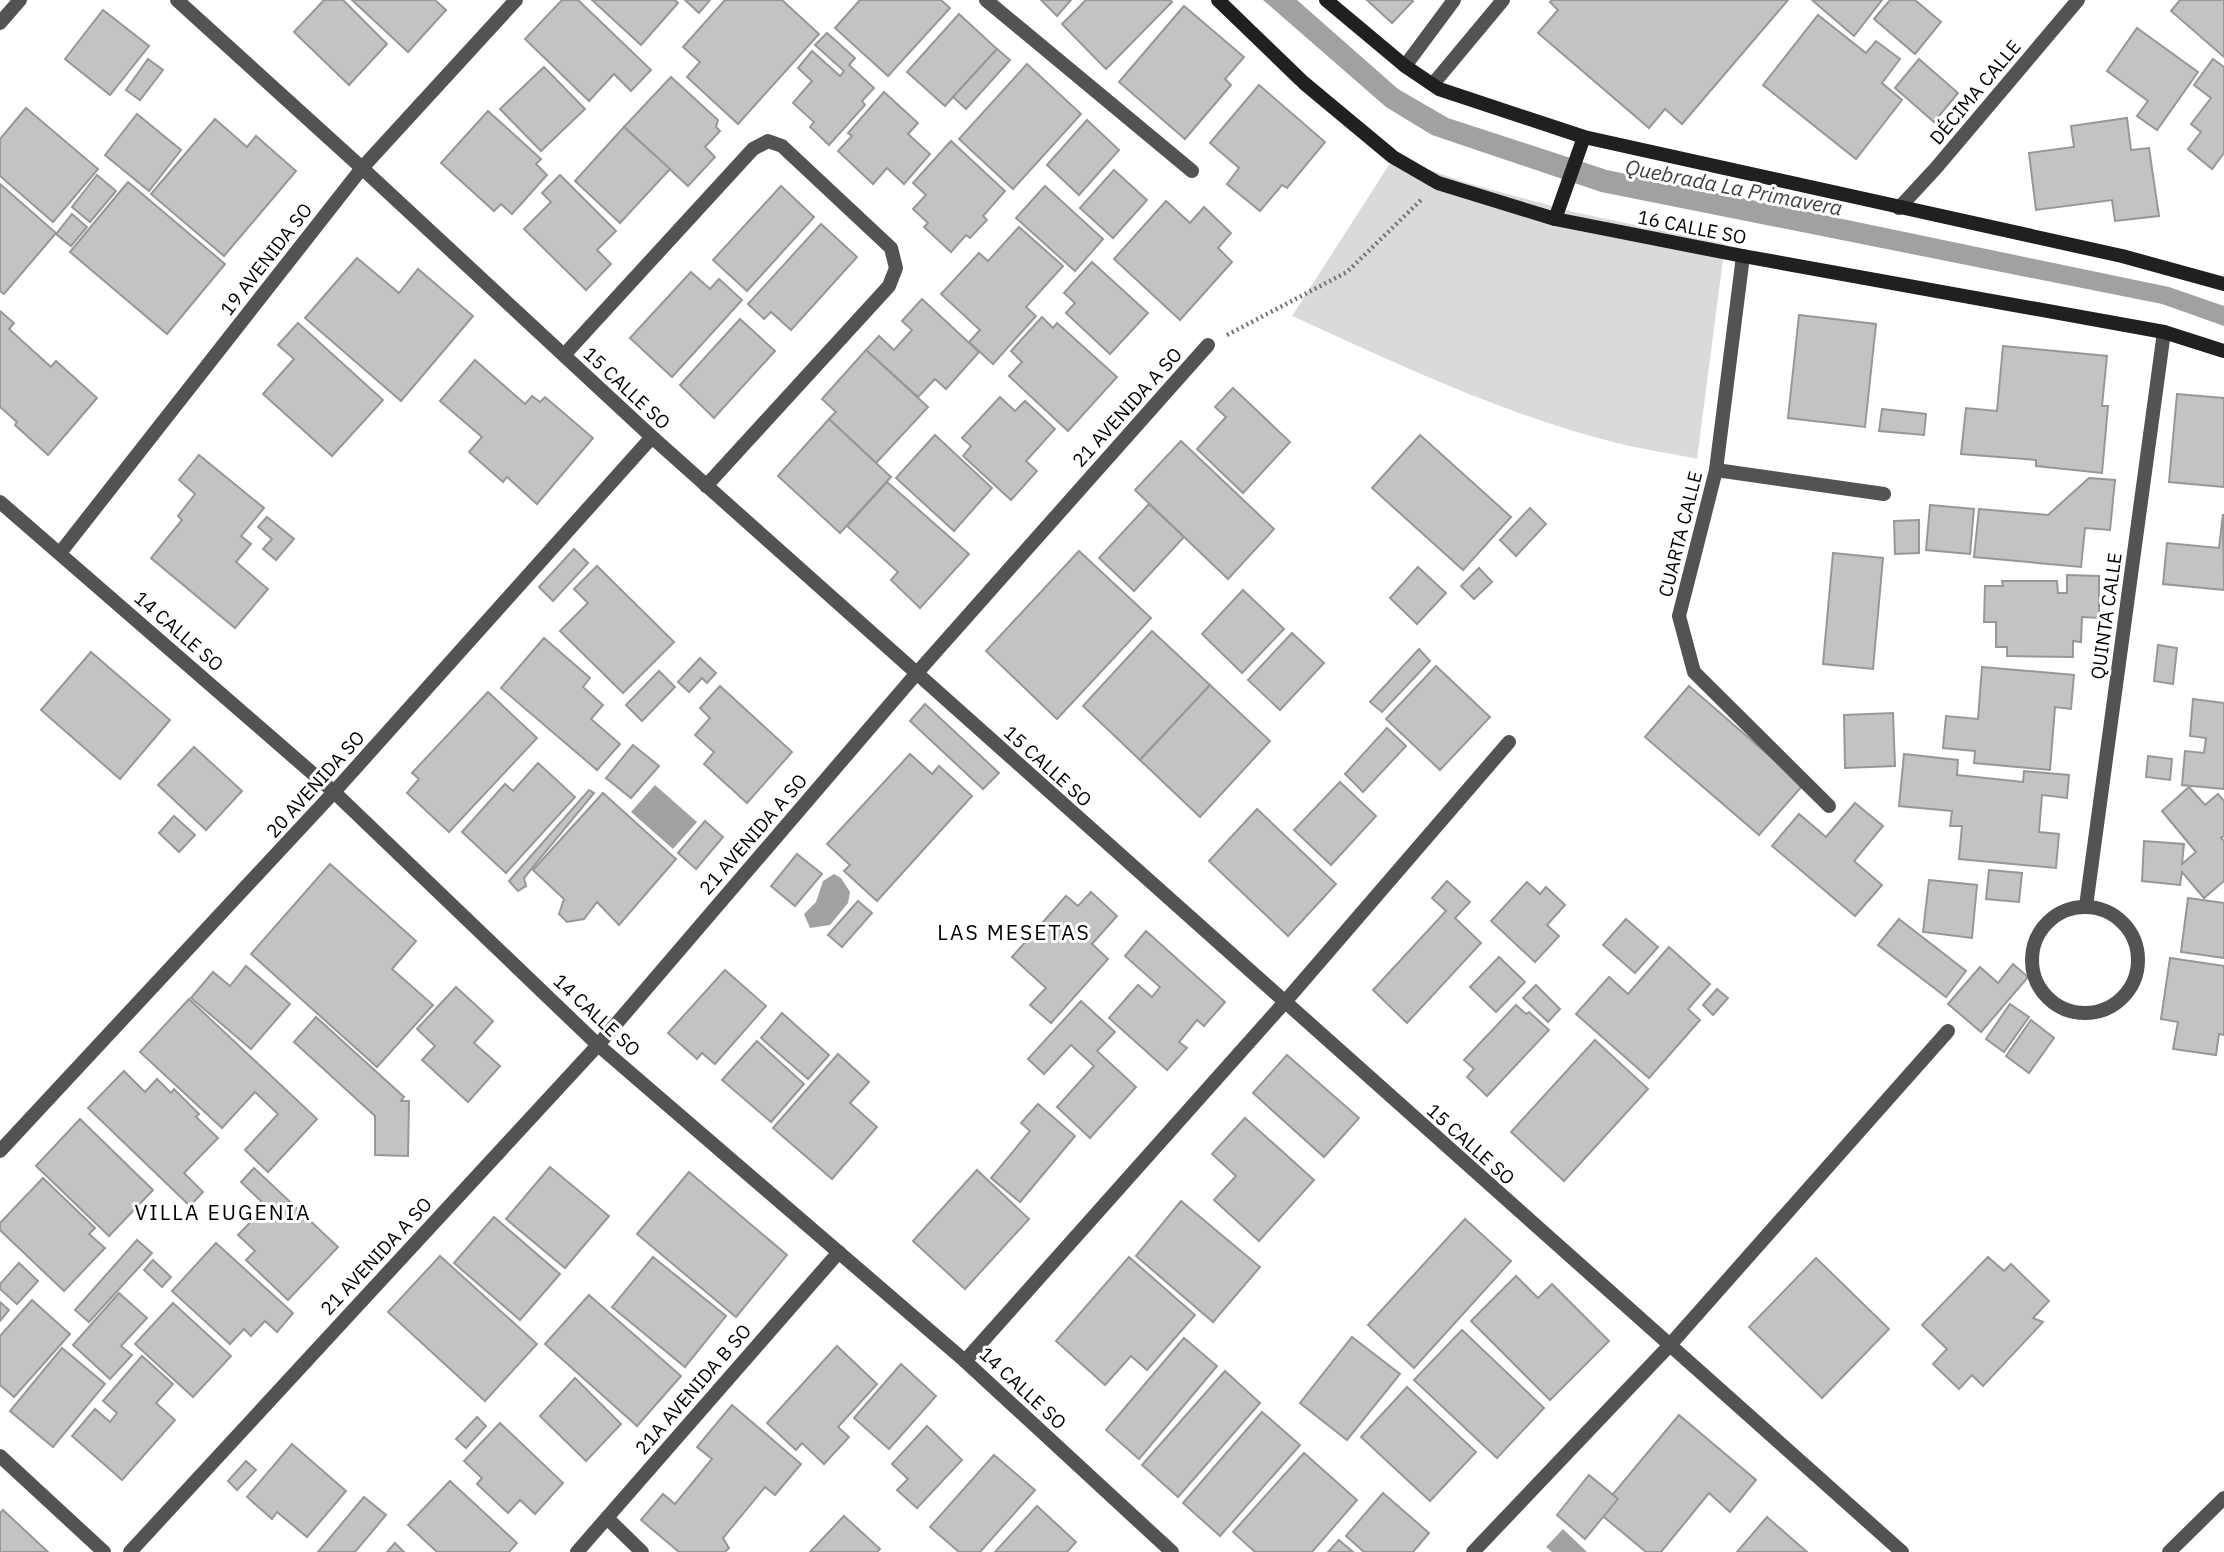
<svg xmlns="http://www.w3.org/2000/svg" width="2224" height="1552" font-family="'IBM Plex Sans',sans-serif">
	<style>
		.green { fill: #dadada }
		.water { fill: #a1a1a1 }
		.building { fill: #c3c3c3; stroke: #979797; stroke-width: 2 }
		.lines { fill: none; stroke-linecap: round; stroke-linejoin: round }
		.path { stroke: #757575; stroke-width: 4.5; stroke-dasharray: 2 3.5; stroke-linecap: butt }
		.lane { stroke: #535353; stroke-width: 14 }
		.street { stroke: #535353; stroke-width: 14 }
		.secondary { stroke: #202020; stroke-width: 14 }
		.labels { text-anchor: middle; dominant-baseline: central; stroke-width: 6; stroke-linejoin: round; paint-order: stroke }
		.street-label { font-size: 19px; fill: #000; stroke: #fff }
		.water-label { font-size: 21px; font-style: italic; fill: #424242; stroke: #fff }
		.neighbourhood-label { font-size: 21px; letter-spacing: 2px; fill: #000; stroke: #fff }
	</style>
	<rect width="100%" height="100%" fill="#fff"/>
	<path class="green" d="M1394,157l73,26 107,29 151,32 -28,215c-28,-6 -57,-10 -84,-17 -111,-28 -217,-79 -321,-126z"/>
	<g class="water">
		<path d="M1263,0h34l101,89 50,29 159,52 562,117 55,19v20l-62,-22 -561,-112 -169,-57 -46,-28z"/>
		<path d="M655,785l42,37 -24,27 -42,-37z"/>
		<path d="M834,874l7,4 9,14 -2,11 -18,22 -20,3 -6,-14 12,-12 7,-21z"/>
		<path d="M1563,1529l24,23h-35l-6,-5z"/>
	</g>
	<g class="building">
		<path d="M324,0h19l44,44 -38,41 -55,-53z"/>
		<path d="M352,0h83l11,10 -38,42z"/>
		<path d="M562,0h16l73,70 -20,21 -17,-17 -25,27 -64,-62z"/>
		<path d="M592,0h83l3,3 -37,42z"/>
		<path d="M685,0h25l-11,13z"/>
		<path d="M725,0h57l37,34 -81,90 -51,-47 13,-15 -17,-15z"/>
		<path d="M860,0h81l9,8 -62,68 -53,-48z"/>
		<path d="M1041,0h30l-14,16z"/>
		<path d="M1086,0h84l2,2 -66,67 -44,-45z"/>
		<path d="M1367,0h45l1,1 -21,22z"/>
		<path d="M1552,0h236l-106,124 -17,-15 -16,19 -111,-95 20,-23 -8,-8z"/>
		<path d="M1812,0h70l-28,36z"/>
		<path d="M1890,0h25l26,22 -26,32 -41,-35z"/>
		<path d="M2180,0h44v57l-53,-46z"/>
		<path d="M1184,6l60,51 -19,22 6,6 -46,54 -66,-57z"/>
		<path d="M103,10l46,36 -39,49 -45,-36z"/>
		<path d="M959,14l38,35 -52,57 -38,-34z"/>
		<path d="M1818,15l48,38 10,-12 24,18 -18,24 20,17 -46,59 -93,-74z"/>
		<path d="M2137,28l61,44 -41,58 -20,-14 11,-15 -41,-30z"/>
		<path d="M827,33l28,25 -6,7 25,23 -12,13 3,4 -36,40 -19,-18 4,-5 -21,-19 19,-22 -14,-13 14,-17 28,25 4,-5 -29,-26z"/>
		<path d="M997,49l13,11 -44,49 -13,-12z"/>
		<path d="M148,59l15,11 -23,30 -14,-10z"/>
		<path d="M1919,59l39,34 -24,29 -39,-34z"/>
		<path d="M2213,59l11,8v86l-12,16 -24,-20 13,-17 -10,-8 20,-26 -17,-13z"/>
		<path d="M1027,64l54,50 -68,75 -54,-50z"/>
		<path d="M544,67l41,42 -44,42 -41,-42z"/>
		<path d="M671,77l47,43 -2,7 4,4 -15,16 10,10 -27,29 -64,-59z"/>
		<path d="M1259,85l66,57 -38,46 -5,-3 -22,26 -33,-27 12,-16 -29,-25z"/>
		<path d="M884,92l34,31 -10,11 22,20 -26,30 -17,-16 -14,16 -35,-33 14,-15 -4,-3z"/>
		<path d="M26,108l72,61 -45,53 -53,-46v-37z"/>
		<path d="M488,111l53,48 -5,5 11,11 -35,39 -11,-10 -7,7 -53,-48z"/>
		<path d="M137,114l44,36 -32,41 -44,-36z"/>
		<path d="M2127,118l4,32 18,-2 10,68 -44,5 -3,-21 -76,10 -7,-57 45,-6 -3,-21z"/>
		<path d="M215,119l32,28 9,-11 40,35 -72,85 -73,-62z"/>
		<path d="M1087,120l32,30 -40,45 -32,-30z"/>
		<path d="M624,127l46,42 -50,54 -45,-42z"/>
		<path d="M951,141l54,50 -22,25 4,4 -17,18 -4,-3 -15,17 -27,-25 4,-4 -15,-14 13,-14 -13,-12z"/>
		<path d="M1114,170l33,30 -34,38 -33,-30z"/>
		<path d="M97,175l19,16 -26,31 -18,-15z"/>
		<path d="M560,175l56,56 -19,19 14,14 -25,26 -62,-61 27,-27 -9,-9z"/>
		<path d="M128,182l97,82 -58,70 -97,-82z"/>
		<path d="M0,184l56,49 -52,61 -4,-3z"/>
		<path d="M781,186l33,31 -67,74 -34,-31z"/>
		<path d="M1045,186l58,53 -28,32 -59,-53z"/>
		<path d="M1166,201l24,22 14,-16 27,26 -13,15 14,14 -52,58 -66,-61z"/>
		<path d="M72,214l15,13 -16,19 -15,-12z"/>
		<path d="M821,224l36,33 -66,73 -20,-18 -7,7 -16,-15z"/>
		<path d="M1019,227l44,39 -37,41 10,9 -43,48 -24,-22 11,-12 -39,-36 38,-41 9,8z"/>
		<path d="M357,258l42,35 19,-24 55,47 -72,85 -96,-83z"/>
		<path d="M1092,262l56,51 -38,41 -44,-41 9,-10 -11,-10z"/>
		<path d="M691,272l19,17 9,-10 23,21 -70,77 -42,-39z"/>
		<path d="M922,299l57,53 -33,37 -11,-10 -17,18 -52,-47 13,-14 15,14 18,-20 -10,-9z"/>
		<path d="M0,311l14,12 -5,6 42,38 5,-6 41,37 -49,57 -33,-30 2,-3 -17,-15z"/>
		<path d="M1799,315l77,9 -11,103 -77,-9z"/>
		<path d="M1042,317l11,11 4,-5 60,54 -49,54 -59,-55 13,-14 -11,-11z"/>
		<path d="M740,319l35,32 -61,67 -34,-33z"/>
		<path d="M298,323l85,77 -51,56 -69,-62 31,-35 -16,-14z"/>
		<path d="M2003,346l104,10 -5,50h6l-6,67 -66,-7v-6l-75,-6 5,-46 31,3z"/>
		<path d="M866,350l62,57 -52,56 -47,-44 7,-7 -14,-13z"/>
		<path d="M475,360l50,44 7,-8 8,6 5,-5 48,41 -56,66 -30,-27 -4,5 -34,-30 13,-15 -42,-36z"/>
		<path d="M1233,388l57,54 -47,51 -46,-44 29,-32 -11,-10z"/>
		<path d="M2177,394l47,4v89l-55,-5z"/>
		<path d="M1000,397l15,14 10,-10 30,28 -29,32 11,10 -26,29 -48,-44 8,-10 -9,-8z"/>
		<path d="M1882,409l44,5 -2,21 -45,-4z"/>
		<path d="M829,419l62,58 -51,56 -62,-57z"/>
		<path d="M935,435l57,53 -38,43 -58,-53z"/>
		<path d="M1420,435l91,82 -48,53 -91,-82z"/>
		<path d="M1181,441l93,88 -46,50 -93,-89z"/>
		<path d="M199,455l65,53 -23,28 10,8 -15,18 32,27 -33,39 -84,-70 31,-38 -4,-4 17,-22 -16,-14z"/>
		<path d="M2089,478l26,2 -5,50 -25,-2 -4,39 -107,-10 5,-48 69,6z"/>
		<path d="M887,482l82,72 -49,54 -29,-28 7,-8 -51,-46z"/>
		<path d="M1149,504l35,33 -50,54 -35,-33z"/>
		<path d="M1930,505l44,4 -4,45 -44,-4z"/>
		<path d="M1530,508l16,16 -30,32 -16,-16z"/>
		<path d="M2223,514l1,76 -61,-6 4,-41 52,5z"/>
		<path d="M267,517l27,22 -18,21 -13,-11 9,-10 -14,-12z"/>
		<path d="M1919,520v33l-24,1 -1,-33z"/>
		<path d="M574,549l14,14 -35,38 -14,-14z"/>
		<path d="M1079,551l72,67 -94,101 -71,-68z"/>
		<path d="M1833,553l50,5 -10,111 -50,-5z"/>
		<path d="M597,566l77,76 -51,51 -63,-62 28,-28 -14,-14z"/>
		<path d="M1418,567l28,26 -29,31 -27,-26z"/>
		<path d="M1479,568l13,14 -18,17 -13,-13z"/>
		<path d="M2067,575l32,1v42l-17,-1 -1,25 -8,-1v16l-66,-1v-9h-11v-25h-12l1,-36h18l-1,-5h55l1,12h9z"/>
		<path d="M1243,590l41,39 -42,44 -40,-39z"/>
		<path d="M1152,631l58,54 -70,75 -57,-54z"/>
		<path d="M1292,633l32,30 -44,47 -32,-30z"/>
		<path d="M544,638l46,40 -7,9 20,18 -12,14 29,25 -23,26 -96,-82z"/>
		<path d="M2158,645l19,3 -4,36 -19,-3z"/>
		<path d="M1419,649l11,12 -48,51 -12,-10z"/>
		<path d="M91,652l79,68 -50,59 -79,-69z"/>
		<path d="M700,658l16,15 -9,10 -5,-5 -13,14 -11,-10z"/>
		<path d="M1436,666l54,51 -50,53 -54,-51z"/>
		<path d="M1982,667l92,8 -3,34 -16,-2 -5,63 -76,-7 1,-12 -32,-3 3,-32 32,3z"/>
		<path d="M659,671l16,16 -33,34 -16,-16z"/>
		<path d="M1210,685l60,56 -70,76 -60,-57z"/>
		<path d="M720,686l72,66 -45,51 -43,-39 10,-12 -19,-17 15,-17 -10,-10z"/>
		<path d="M1689,686l114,99 -44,50 -114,-98z"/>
		<path d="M488,692l49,46 -88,94 -42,-39 12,-14 -7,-6z"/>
		<path d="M2193,699l31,4v86l-42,-4 3,-34 19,2 2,-15 -16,-2z"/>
		<path d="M925,704l74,69 -16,16 -73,-68z"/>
		<path d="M1893,713l2,53 -50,2 -1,-53z"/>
		<path d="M1387,728l19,18 -43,46 -18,-18z"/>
		<path d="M633,745l26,21 -28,32 -25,-20z"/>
		<path d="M194,747l48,44 -36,39 -48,-45z"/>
		<path d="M910,754l22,20 7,-8 33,30 -95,105 -33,-30 6,-6 -23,-21z"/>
		<path d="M1904,754l54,6 -1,15 66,7 1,-11 45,4 -2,23 -25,-3 -3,37 20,2 -3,34 -97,-9 3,-33h-12l2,-15 -53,-5z"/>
		<path d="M2148,756l24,3 -2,21 -24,-3z"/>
		<path d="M538,763l37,34 -69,76 -44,-41 43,-48 8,7z"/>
		<path d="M1340,782l36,34 -45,49 -37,-35z"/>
		<path d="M2189,787l16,18 13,-11 6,7v35l-3,2 3,3v40l-20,17 -22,-26 -2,13 -38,-4 2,-40 40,3 -2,20 14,-12 -34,-41z"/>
		<path d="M589,790l5,3 -70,85 2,8 -8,5 -9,-10z"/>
		<path d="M603,793l73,66 -57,66 -22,-23 -13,17 -17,3 -8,-8 5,-15 -31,-29z"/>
		<path d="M1855,803l28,23 -29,35 28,24 -27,31 -83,-70 27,-32 27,23z"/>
		<path d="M1257,809l79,75 -48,52 -79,-75z"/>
		<path d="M174,816l21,19 -16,17 -20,-19z"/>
		<path d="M705,821l18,16 -27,32 -18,-16z"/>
		<path d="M797,854l25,20 -27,32 -24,-20z"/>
		<path d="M330,864l86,77 -24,28 41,36 -56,62 -126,-113z"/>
		<path d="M1989,870l33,3 -3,29 -33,-3z"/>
		<path d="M1929,880l48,5 -5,53 -49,-6z"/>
		<path d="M1447,881l23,21 -15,16 26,25 -74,80 -34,-33 73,-79 -14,-13z"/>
		<path d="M1527,882l13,12 6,-7 19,18 -18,20 12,11 -24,26 -44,-41z"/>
		<path d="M1091,892l26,24 -25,28 16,15 -57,64 -21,-18 16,-17 -34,-31 54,-61 12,10z"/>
		<path d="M2188,898l36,5v55l-43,-6z"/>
		<path d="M858,901l14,12 -30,34 -14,-12z"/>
		<path d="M1626,919l32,28 -23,26 -32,-28z"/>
		<path d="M1899,919l67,52 -20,26 -68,-52z"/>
		<path d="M1146,931l79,71 -21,24 -7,-6 -18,22 8,6 -20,22 -58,-52 29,-33 14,12 8,-10 -35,-31z"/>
		<path d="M1669,947l41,37 -22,25 12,11 -51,58 -73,-64 33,-37 19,17z"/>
		<path d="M1499,957l26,25 -29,30 -26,-25z"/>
		<path d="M2170,958l54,8v69l-5,-1 -3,21 -43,-6 5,-27 -17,-3z"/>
		<path d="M2013,964l15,13 -47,55 -33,-28 32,-37 18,16z"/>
		<path d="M246,966l44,38 -39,45 -60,-51 22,-26 17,14z"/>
		<path d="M725,970l41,36 -51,58 -13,-11 -5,6 -29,-26z"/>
		<path d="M1536,985l24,24 -12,13 -25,-24z"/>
		<path d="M456,987l37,34 -19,22 26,23 -32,36 -46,-42 13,-14 -18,-17z"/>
		<path d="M1717,989l11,9 -15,17 -10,-10z"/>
		<path d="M189,999l128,120 -49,53 -23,-22 33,-36 -23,-22 -33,36 -82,-76z"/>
		<path d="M1081,1001l34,31 -18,19 39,36 -46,51 -33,-31 37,-41 -23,-21 -27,29 -16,-15z"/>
		<path d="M2010,1004l19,13 -25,35 -18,-13z"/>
		<path d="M1516,1005l10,9 3,-2 20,18 -62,66 -20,-19 7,-8 -10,-9z"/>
		<path d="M782,1013l47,42 -21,24 -47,-41z"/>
		<path d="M316,1017l88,80 -3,4h8l-1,55 -33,-1v-39l-81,-74z"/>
		<path d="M2031,1020l23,18 -25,35 -23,-17z"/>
		<path d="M1595,1040l53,49 -84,92 -53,-49z"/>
		<path d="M757,1041l47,43 -33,38 -49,-42z"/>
		<path d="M838,1054l31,28 -19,21 27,24 -45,52 -59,-51z"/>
		<path d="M1287,1055l72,63 -35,39 -71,-64z"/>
		<path d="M124,1071l21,21 12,-13 14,14 3,-4 25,25 -3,3 22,21 -34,35 19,19 -13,14 -102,-98z"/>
		<path d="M1038,1104l37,32 -55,66 -29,-24 39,-47 -9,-8z"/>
		<path d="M1245,1118l69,62 -55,61 -45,-41 22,-24 -24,-22z"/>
		<path d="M80,1119l73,71 -44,46 -73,-70z"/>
		<path d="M550,1167l59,49 -44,52 -59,-49z"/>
		<path d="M254,1168l84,79 -50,53 -42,-40 9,-9 -17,-16 28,-29 -25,-24z"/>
		<path d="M977,1170l52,49 -64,70 -52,-48z"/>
		<path d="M689,1172l98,83 -51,62 -99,-83z"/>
		<path d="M43,1178l52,50 -6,6 16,14 -41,43 -64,-61v-7z"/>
		<path d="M1181,1201l79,66 -47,55 -77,-66z"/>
		<path d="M494,1217l66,57 -40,46 -66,-57z"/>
		<path d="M1465,1219l46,42 -97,107 -46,-43z"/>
		<path d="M137,1240l15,13 -63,69 -14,-12z"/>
		<path d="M216,1243l77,70 -16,19 -12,-11 -14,15 -7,-7 -14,15 -58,-53z"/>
		<path d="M440,1256l97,88 -52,57 -97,-89z"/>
		<path d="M653,1257l73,59 -41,51 -73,-60z"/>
		<path d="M1129,1257l66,58 -48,55 -16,-14 -26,29 -49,-44z"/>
		<path d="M1988,1257l16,14 7,-7 38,37 -16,17 10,4 -60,64 -11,-11 -13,14 -26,-25 14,-15 -25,-24z"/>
		<path d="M1816,1258l73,71 -67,69 -73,-71z"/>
		<path d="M153,1260l18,17 -9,10 -18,-17z"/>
		<path d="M19,1263l19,18 -21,23 -17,-15v-5z"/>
		<path d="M1516,1276l22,22 14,-14 57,57 -59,59 -79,-79z"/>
		<path d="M119,1293l28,25 -26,28 11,9 -22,24 -37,-34z"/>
		<path d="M589,1295l92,81 -44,50 -92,-82z"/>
		<path d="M32,1300l38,34 -56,63 -14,-12v-49z"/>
		<path d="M0,1302l9,8 -9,11z"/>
		<path d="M173,1303l58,53 -38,41 -58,-53z"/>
		<path d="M1462,1330l82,78 -47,50 -83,-78z"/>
		<path d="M1352,1337l48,37 -53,66 -47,-37z"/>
		<path d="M1184,1338l33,28 -78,93 -33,-29z"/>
		<path d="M837,1346l40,38 -39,43 11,10 -25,27 -22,-21 -6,7 -29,-27z"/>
		<path d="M62,1348l43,36 -52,63 -43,-36z"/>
		<path d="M142,1356l31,28 -17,19 19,17 -53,60 -50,-44 23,-27 15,13 7,-9 -14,-12z"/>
		<path d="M901,1364l35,32 -47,53 -35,-31z"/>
		<path d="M1225,1371l35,32 -82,94 -36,-32z"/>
		<path d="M575,1378l46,46 -35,37 -46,-45z"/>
		<path d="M1407,1387l69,65 -46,49 -69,-64z"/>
		<path d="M732,1405l69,59 -26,31 -10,-8 -42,51 6,10 -4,4h-46l-38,-32 22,-26 12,10 37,-45 -15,-12z"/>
		<path d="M1262,1412l38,33 -80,91 -37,-33z"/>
		<path d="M1679,1415l77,65 -26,32 -21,-19 -48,59h-15l-48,-40z"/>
		<path d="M477,1417l9,9 -20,22 -10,-9z"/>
		<path d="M500,1423l63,60 -28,31 -15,-14 -12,13 -31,-29 5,-6 -18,-17z"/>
		<path d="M927,1426l35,34 -45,48 -20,-18 11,-11 -16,-15z"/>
		<path d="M292,1444l54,47 -39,46 -30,-25 -5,7 -25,-22z"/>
		<path d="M1304,1453l53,47 -45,52h-57l-22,-20z"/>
		<path d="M994,1455l41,35 -55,62h-21l-29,-25z"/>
		<path d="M246,1461l10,9 -19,20 -9,-9z"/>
		<path d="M1589,1475l29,24 -33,40 -28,-24z"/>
		<path d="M450,1481l67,62 -8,9h-72l-29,-27z"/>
		<path d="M1383,1493l46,40 -16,19h-49l-18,-16z"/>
		<path d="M364,1497l22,18 -31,37h-37z"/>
		<path d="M1037,1506l39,36 -9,10h-72z"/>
		<path d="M3,1510l45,42h-48v-39z"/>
		<path d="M844,1516l36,33 -3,3h-67z"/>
		<path d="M1767,1517l40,35h-70z"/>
		<path d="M1339,1540l14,12h-25z"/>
		<path d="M395,1543l9,9h-17z"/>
	</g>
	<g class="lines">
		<path class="path" d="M1227,335l120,-63 75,-73"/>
		<g class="lane">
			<path d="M1405,66l49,-66"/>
			<path d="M1433,84l70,-84"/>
			<path d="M1716,470l168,24"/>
		</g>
		<g class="street">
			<path d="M177,0l185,168 290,269 1250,1115"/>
			<path d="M986,0l206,171"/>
			<path d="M0,23l20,-23"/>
			<path d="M1899,208l37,-40 142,-168"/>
			<path d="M1743,256l-27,214 -37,146 15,56 135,134"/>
			<path d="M564,355l189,-206 15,-8 14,5 109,102 5,20 -7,18 -183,200"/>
			<path d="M0,502l334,290 264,253 367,316 207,191"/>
			<path d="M60,553l302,-385 154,-168"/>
			<path d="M2086,906l78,-574"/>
			<circle cx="2085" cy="960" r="53"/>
			<path d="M0,1151l334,-359 318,-355"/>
			<path d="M965,1361l319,-358 225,-261"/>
			<path d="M0,1456l104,96"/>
			<path d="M607,1518l35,34"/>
			<path d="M130,1552l468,-507 318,-371 292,-329"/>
			<path d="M577,1552l262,-300"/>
			<path d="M1473,1552l196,-206 279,-315"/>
			<path d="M2169,1552l55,-54"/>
		</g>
		<g class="secondary">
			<path d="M1218,0l86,83 89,74 45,26 117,36 188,37 421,76 60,19"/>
			<path d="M1326,0l79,66 34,23 145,48 538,119 102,28"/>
			<path d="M1555,219l29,-82"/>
		</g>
	</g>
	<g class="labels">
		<g class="street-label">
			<text transform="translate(1975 92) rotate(-50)">DÉCIMA CALLE</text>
			<text transform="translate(1692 227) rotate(11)">16 CALLE SO</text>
			<text transform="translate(266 259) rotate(-52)">19 AVENIDA SO</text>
			<text transform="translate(627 388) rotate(43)">15 CALLE SO</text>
			<text transform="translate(1127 407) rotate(-48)">21 AVENIDA A SO</text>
			<text transform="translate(1680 534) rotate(-76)">CUARTA CALLE</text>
			<text transform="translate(2106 616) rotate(-82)">QUINTA CALLE</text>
			<text transform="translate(179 631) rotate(41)">14 CALLE SO</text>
			<text transform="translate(1048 766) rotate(42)">15 CALLE SO</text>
			<text transform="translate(315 784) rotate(-48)">20 AVENIDA SO</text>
			<text transform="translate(753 834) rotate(-49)">21 AVENIDA A SO</text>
			<text transform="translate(597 1015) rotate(43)">14 CALLE SO</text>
			<text transform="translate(1471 1144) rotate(42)">15 CALLE SO</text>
			<text transform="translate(376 1256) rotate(-47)">21 AVENIDA A SO</text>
			<text transform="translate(1023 1388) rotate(43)">14 CALLE SO</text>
			<text transform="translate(693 1389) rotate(-49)">21A AVENIDA B SO</text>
		</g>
		<g class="water-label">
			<text transform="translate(1734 187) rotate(11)">Quebrada La Primavera</text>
		</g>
		<g class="neighbourhood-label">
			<text x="1014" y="932">LAS MESETAS</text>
			<text x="223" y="1212">VILLA EUGENIA</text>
		</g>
	</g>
</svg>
